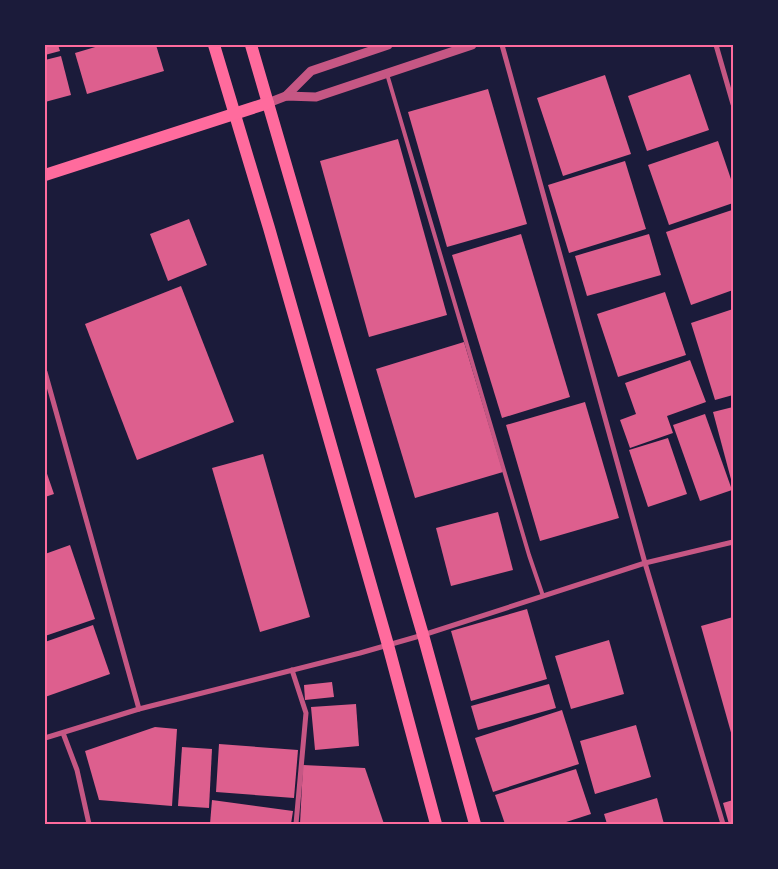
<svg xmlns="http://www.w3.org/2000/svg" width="778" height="869" font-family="'PT Serif',serif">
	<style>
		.building { fill: #dd5f8e }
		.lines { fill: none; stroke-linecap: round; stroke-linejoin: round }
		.service { stroke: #c65784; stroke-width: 4 }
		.minor { stroke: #c65784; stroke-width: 5 }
		.tertiary { stroke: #c65784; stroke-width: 9 }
		.primary { stroke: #ff6b9d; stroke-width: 12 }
		.neatline { fill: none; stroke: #ff6b9d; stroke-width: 2 }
	</style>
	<rect width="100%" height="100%" fill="#1b1b3a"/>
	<g class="building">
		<path d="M45,45h13l2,6 -15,4z"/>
		<path d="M102,45h54l8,26 -77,23 -12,-41z"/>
		<path d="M61,56l10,39 -26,7v-42z"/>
		<path d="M690,74l19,56 -62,21 -19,-55z"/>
		<path d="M605,75l26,79 -68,22 -26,-78z"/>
		<path d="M488,89l39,135 -80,23 -39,-135z"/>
		<path d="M398,139l49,176 -78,22 -49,-176z"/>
		<path d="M718,141l15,44v18l-64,22 -21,-60z"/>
		<path d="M625,161l21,68 -77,24 -21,-68z"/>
		<path d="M732,210l1,80 -42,15 -25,-73z"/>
		<path d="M189,219l18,46 -39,16 -18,-47z"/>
		<path d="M521,234l49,163 -68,21 -50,-163z"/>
		<path d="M649,234l12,41 -74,21 -12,-40z"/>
		<path d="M181,286l53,136 -97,38 -52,-136z"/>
		<path d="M665,292l21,63 -68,22 -21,-63z"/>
		<path d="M733,309v86l-18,5 -24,-77z"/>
		<path d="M464,342l39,130 -88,26 -39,-129z"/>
		<path d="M690,360l16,42 -39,14 6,17 -43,15 -10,-28 16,-6 -11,-31z"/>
		<path d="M585,402l34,116 -79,23 -34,-116z"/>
		<path d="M733,407v76h-1l-19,-71z"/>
		<path d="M705,414l27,76 -32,11 -27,-76z"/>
		<path d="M668,438l19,56 -39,13 -19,-57z"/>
		<path d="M263,454l47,163 -50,15 -48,-164z"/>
		<path d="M45,468l9,26 -9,3z"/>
		<path d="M498,512l15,58 -62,16 -15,-58z"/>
		<path d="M70,545l25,74 -50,17v-82z"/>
		<path d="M527,609l20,70 -76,22 -20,-70z"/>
		<path d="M733,617v119h-1l-31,-110z"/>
		<path d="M93,625l17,49 -65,23v-55z"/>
		<path d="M609,640l15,54 -53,15 -16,-53z"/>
		<path d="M332,682l2,15 -29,3 -1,-15z"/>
		<path d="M549,684l7,24 -78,22 -7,-24z"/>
		<path d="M356,704l3,42 -44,4 -4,-43z"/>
		<path d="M562,710l17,54 -86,28 -18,-54z"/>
		<path d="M636,725l15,52 -56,17 -15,-53z"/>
		<path d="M155,727l22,2 -5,77 -73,-6 -14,-49z"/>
		<path d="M219,744l79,6 -4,48 -78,-6z"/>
		<path d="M182,747l30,2 -3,59 -31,-2z"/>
		<path d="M303,765l62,3 19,56h-84z"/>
		<path d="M576,769l15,45 -31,10h-55l-10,-29z"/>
		<path d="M657,798l7,26h-57l-3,-10z"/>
		<path d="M212,800l81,11 -2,13h-81z"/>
		<path d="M733,800v24h-4l-6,-21z"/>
	</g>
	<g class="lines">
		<path class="service" d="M387,74l142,481 14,41"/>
		<g class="minor">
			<path d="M502,45l143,518 78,261"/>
			<path d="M716,45l17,59"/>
			<path d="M45,372l94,337"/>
			<path d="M292,670l14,43 -10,111"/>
			<path d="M63,733l14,37 12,54"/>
			<path d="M45,738l94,-29 221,-56 63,-18 222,-72 88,-21"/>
		</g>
		<g class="tertiary">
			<path d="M286,96l25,-25 77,-26"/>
			<path d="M268,103l18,-7 30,1 156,-52"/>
		</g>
		<g class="primary">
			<path d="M214,45l55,183 119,417 48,179"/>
			<path d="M251,45l172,590 52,189"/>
			<path d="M45,175l223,-72"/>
		</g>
	</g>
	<rect width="778" height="869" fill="none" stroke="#1b1b3a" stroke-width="92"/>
	<rect x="46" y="46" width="686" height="777" class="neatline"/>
</svg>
